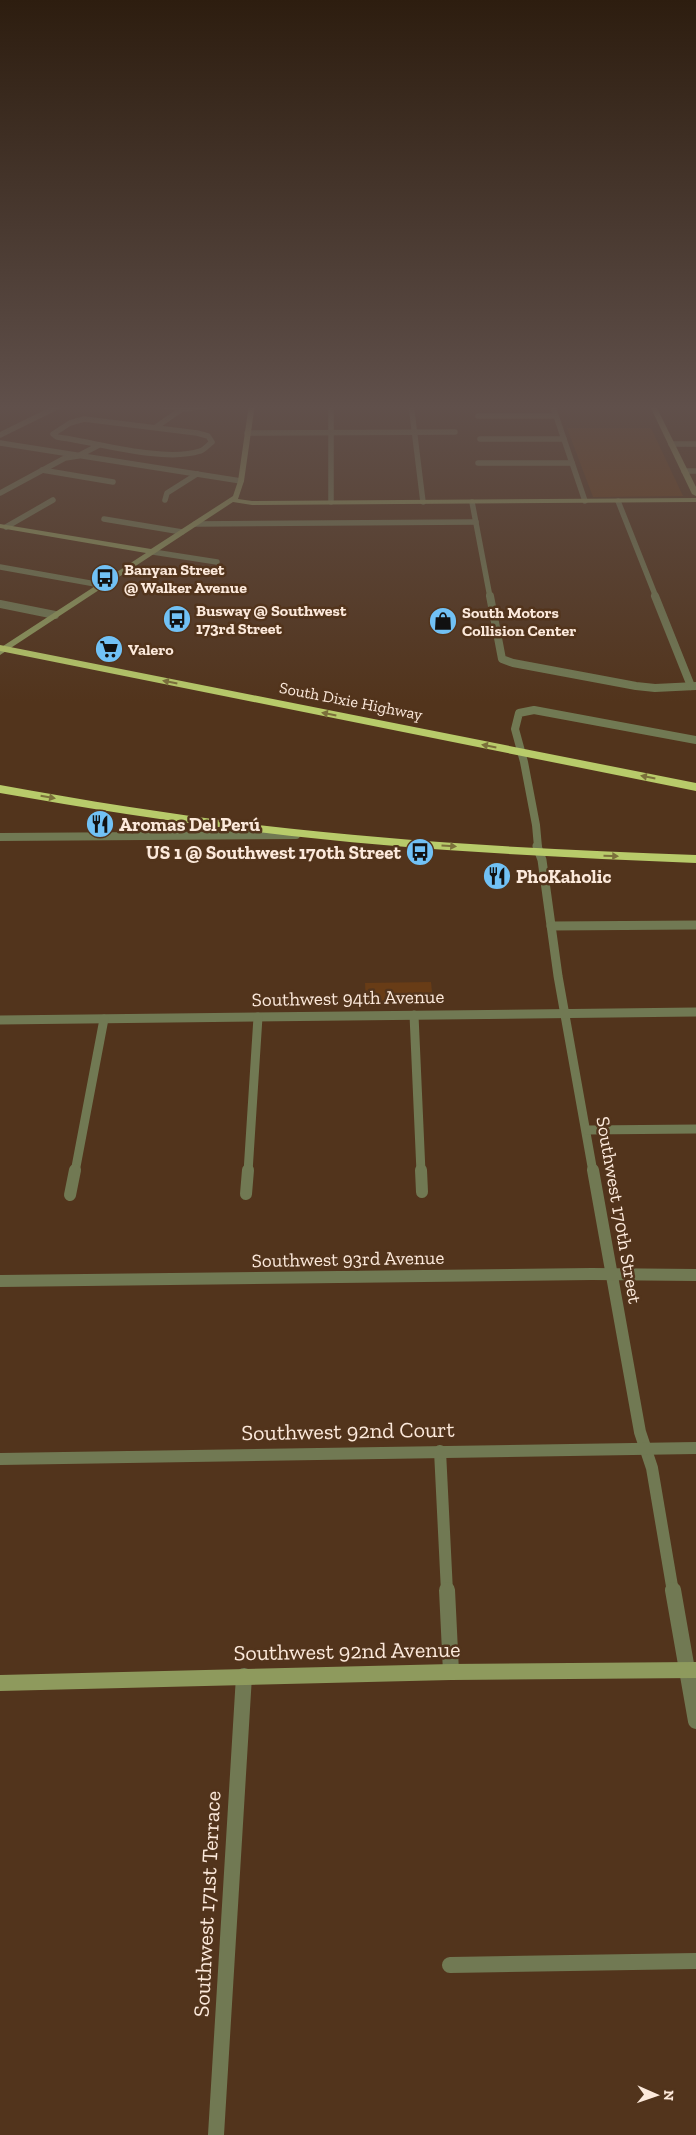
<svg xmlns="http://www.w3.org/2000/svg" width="696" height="2135" font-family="'Zilla Slab',serif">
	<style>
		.green { fill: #683c16 }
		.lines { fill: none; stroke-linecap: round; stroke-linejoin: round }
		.street-far4 { stroke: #717953; stroke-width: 5.5 }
		.street-far3 { stroke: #717953; stroke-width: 8 }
		.street-far2 { stroke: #717953; stroke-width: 9 }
		.street-far1 { stroke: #717953; stroke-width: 12 }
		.street { stroke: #717953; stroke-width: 16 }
		.secondary { fill: #8e9a5d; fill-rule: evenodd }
		.highway { fill: #b8cb6a; fill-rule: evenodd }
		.oneway { fill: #7b703b }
		.labels { text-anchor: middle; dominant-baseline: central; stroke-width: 5; stroke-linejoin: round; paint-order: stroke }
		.far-poi-label { font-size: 16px; font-weight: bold; fill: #fce9db; stroke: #52341c; text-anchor: start }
		.far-street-label { font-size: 16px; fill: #fce9db; stroke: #52341c }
		.poi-label { font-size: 19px; font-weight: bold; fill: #fce9db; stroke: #52341c; text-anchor: start }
		.street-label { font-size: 19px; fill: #fce9db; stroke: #52341c }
		.near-street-label { font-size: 22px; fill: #fce9db; stroke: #52341c }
	</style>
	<rect width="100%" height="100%" fill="#52341c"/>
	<g class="green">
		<path d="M567,428h84l32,68 -90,1z"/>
		<path d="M431,982l2,19h-67l-1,-18z"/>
	</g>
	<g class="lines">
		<g class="street-far4">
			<path d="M146,404l40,5 32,-5"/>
			<path d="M331,404v98"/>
			<path d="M411,404l12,98"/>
			<path d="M552,404l33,97"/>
			<path d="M478,416h78"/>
			<path d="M84,419l113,14 11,3 4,6c-4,3 -8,8 -12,9 -36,12 -105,-9 -143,-14l-4,-3 17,-11z"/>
			<path d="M156,427l26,-18"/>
			<path d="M247,433l208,-1"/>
			<path d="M0,435l63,-31"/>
			<path d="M480,439h84"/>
			<path d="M0,443l241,38"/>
			<path d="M671,444h25"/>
			<path d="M478,463h94"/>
			<path d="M42,470l71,12"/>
			<path d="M684,471h12"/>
			<path d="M0,493l65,-35 13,-2 21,-11"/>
			<path d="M165,500l2,-7 30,-19"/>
			<path d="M618,501l38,96"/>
			<path d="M472,502l18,95"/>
			<path d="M104,519l78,13"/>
			<path d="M195,524l281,-2"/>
			<path d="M6,527l47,-27"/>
			<path d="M153,552l64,10"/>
			<path d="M0,567l101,18"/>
		</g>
		<g class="street-far3">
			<path d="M490,596l12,63 11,4 123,23 19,2 41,-2"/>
			<path d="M655,596l36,90"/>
			<path d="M0,604l55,11"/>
			<path d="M0,837l296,-2"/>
			<path d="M538,847l-2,-22 -12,-63 -9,-33 4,-16 15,-3 162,30"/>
		</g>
		<g class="street-far2">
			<path d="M537,846l5,14 16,116 35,196"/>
			<path d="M551,926l145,-1"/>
			<path d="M414,1015l7,157"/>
			<path d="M0,1020l696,-8"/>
			<path d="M587,1130l109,-1"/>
			<path d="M75,1172l29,-153"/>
			<path d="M248,1172l10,-155"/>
		</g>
		<g class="street-far1">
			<path d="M421,1170l1,22"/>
			<path d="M593,1170l47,262 12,36 21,124"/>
			<path d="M246,1194l2,-24"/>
			<path d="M70,1195l5,-25"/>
			<path d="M0,1281l592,-7 104,1"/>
			<path d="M440,1451l7,141"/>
			<path d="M0,1459l696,-11"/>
		</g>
		<g class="street">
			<path d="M447,1590l4,82"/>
			<path d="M673,1590l23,131"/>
			<path d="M450,1965l246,-4"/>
			<path d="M216,2135l28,-459"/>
		</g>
		<g class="secondary">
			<path d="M249,404h6l-11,77 -6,18 14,2 444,-3v4l-444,3 -19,-3 -233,153v-7l146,-95 -146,-25v-4l151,25 82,-53 5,-15z"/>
			<path d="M649,404h6l41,83v9l-4,-2z"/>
			<path d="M696,1662v16l-245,2 -451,11v-16l451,-11z"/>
		</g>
		<g class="highway">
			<path d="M0,645l696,138v8l-696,-140z"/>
			<path d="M0,785c86,16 172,29 258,40 145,17 292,25 438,30v8c-146,-6 -293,-13 -438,-31 -86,-10 -172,-24 -258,-39z"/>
		</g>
	</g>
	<defs><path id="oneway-solid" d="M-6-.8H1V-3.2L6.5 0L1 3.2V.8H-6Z" transform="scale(1.25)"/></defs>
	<g class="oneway">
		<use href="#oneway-solid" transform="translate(170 682) rotate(-169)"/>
		<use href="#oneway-solid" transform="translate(329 714) rotate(-169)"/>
		<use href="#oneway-solid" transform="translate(489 746) rotate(-169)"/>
		<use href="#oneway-solid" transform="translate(648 777) rotate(-169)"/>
		<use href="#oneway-solid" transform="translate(48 797) rotate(10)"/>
		<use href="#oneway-solid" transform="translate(449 846) rotate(4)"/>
		<use href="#oneway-solid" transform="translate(611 856) rotate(2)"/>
	</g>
	<linearGradient id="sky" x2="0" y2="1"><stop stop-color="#2d1d0f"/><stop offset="0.58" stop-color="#60504b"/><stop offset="1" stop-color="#60504b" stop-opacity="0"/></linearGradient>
	<rect width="696" height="702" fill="url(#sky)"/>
	<defs>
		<symbol id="bus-disc" viewBox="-11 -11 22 22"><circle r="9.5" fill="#71c1f5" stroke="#52341c"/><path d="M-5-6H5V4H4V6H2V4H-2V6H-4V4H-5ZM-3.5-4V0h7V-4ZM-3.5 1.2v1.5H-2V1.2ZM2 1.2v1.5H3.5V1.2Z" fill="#111"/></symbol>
		<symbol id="shop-disc" viewBox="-11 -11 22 22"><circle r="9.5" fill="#71c1f5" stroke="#52341c"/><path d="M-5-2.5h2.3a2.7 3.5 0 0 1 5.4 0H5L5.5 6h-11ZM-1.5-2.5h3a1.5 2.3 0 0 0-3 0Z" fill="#111"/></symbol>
		<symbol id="supermarket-disc" viewBox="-11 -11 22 22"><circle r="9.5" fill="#71c1f5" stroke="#52341c"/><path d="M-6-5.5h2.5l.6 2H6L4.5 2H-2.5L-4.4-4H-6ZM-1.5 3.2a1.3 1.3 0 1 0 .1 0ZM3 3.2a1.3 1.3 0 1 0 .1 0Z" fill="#111"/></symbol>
		<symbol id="restaurant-disc" viewBox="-11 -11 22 22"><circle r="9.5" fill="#71c1f5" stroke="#52341c"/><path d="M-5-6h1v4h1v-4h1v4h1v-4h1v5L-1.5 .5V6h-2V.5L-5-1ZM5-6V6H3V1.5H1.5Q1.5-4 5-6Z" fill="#111"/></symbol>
	</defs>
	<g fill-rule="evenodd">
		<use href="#bus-disc" x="89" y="562" width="32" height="32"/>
		<use href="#bus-disc" x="161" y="603" width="32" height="32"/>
		<use href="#shop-disc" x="427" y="605" width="32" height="32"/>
		<use href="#supermarket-disc" x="93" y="633" width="32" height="32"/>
		<use href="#restaurant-disc" x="84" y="808" width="32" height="32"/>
		<use href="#bus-disc" x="404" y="836" width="32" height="32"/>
		<use href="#restaurant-disc" x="481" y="860" width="32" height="32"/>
	</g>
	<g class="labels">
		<g class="far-poi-label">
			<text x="124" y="569">Banyan Street<tspan x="124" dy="18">@ Walker Avenue</tspan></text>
			<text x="196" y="610">Busway @ Southwest<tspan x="196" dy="18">173rd Street</tspan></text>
			<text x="462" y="612">South Motors<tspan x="462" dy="18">Collision Center</tspan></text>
			<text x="128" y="649">Valero</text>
		</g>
		<g class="far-street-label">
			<text transform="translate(351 701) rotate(11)">South Dixie Highway</text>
		</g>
		<g class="poi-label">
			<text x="119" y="824">Aromas Del Perú</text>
			<text x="401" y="852" text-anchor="end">US 1 @ Southwest 170th Street</text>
			<text x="516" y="876">PhoKaholic</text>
		</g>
		<g class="street-label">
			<text transform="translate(348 998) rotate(-1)">Southwest 94th Avenue</text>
			<text transform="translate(619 1210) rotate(80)">Southwest 170th Street</text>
			<text transform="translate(348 1259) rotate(-1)">Southwest 93rd Avenue</text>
		</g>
		<g class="near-street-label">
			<text transform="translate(348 1431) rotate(-1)">Southwest 92nd Court</text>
			<text transform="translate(347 1651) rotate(-1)">Southwest 92nd Avenue</text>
			<text transform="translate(207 1904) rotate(-87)">Southwest 171st Terrace</text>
		</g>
	</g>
	<g transform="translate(656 2095) rotate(92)" stroke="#52341c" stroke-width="4" paint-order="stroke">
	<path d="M0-4L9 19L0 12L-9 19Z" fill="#fce9db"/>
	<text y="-8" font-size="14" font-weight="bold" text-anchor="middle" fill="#fce9db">N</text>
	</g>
</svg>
